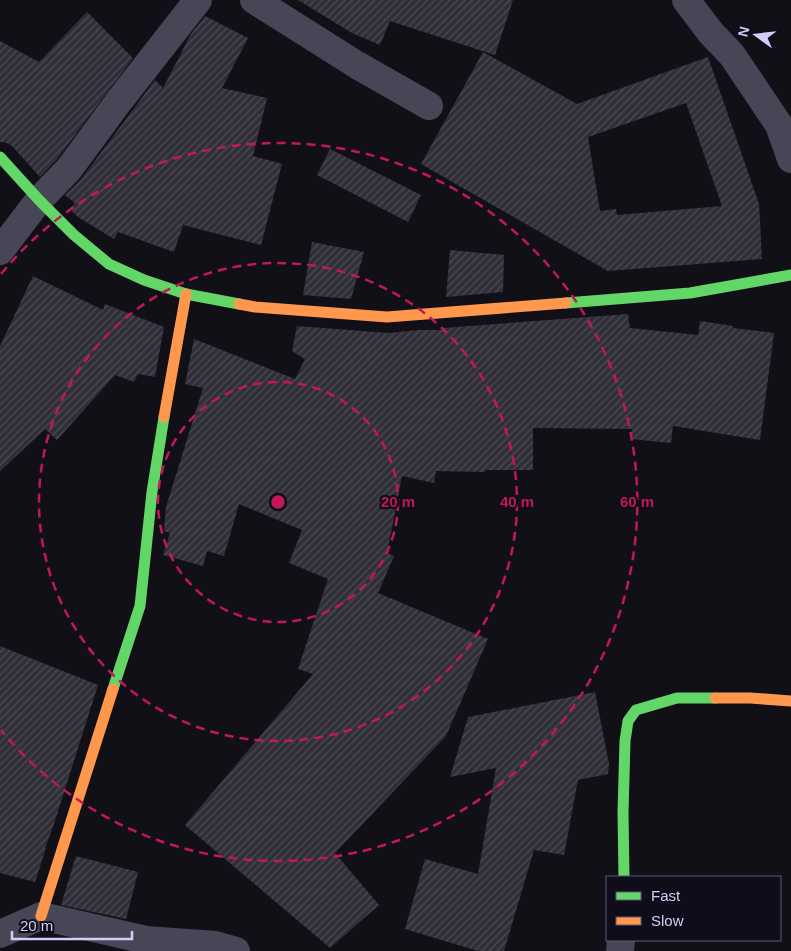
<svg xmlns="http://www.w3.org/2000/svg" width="791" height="951" font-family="Arial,sans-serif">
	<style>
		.building { fill: url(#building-hatch); fill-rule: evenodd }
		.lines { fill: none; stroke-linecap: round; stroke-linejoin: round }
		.street { stroke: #474657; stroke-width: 28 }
		.fast { stroke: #63d668; stroke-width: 11 }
		.slow { stroke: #ff974d; stroke-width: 11 }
		.ring { fill: none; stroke: #c2185b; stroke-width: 2.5; stroke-dasharray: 9 6 }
		.centre { fill: #c2185b; stroke: #100d1a; stroke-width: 2.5 }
		.ring-label { font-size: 15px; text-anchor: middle; font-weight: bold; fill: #c2185b; stroke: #100d1a; stroke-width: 4.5; stroke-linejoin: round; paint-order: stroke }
	</style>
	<defs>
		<pattern id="building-hatch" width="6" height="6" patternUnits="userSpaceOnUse" patternTransform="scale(1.25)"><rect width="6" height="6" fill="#302e39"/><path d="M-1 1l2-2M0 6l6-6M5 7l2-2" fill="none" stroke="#4d4b56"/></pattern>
	</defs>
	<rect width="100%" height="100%" fill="#111017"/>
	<g class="building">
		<path d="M298,0h215l-18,55 -105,-34 -10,24 -28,-12z"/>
		<path d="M87,12l46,46 -76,101 -17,18 -28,-31 -7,-4h-5v-101l39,21z"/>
		<path d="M205,16l43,22 -26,50 45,10 -14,58 29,8 -21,81 -78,-20 -9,27 -56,-20 -4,7 -36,-22 -7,-7 4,-7 -10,-8 17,-17 73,-98 8,8 28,-54z"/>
		<path d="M483,52l94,52 131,-47 51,147 3,55 -154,12 -187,-107zM686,103l36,103 -105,9 -1,-6 -16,2 -12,-74z"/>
		<path d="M330,149l91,46 -13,27 -91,-47z"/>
		<path d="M312,242l52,10 -13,47 -48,-4z"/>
		<path d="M450,250l54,5 -1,37 -57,5z"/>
		<path d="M33,276l70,34 2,-6 59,23 -9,50 -17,-3 -4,8 -19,-7 -58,65 -12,-11 -45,42v-125z"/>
		<path d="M628,314l2,14 68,7 2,-14 33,5v2l41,5 -14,107 -87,-14 -2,17 -40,-4 1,-10 -99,-1v42h-48v2l-49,-1 -2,12 -32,-7 -15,77 7,3 -16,37 110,46 -42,97 -111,117 44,52 -49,43 -145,-123 128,-151 -15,-5 30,-90 -39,-16 13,-33 -63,-26 -15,52 -17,-5 -4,15 -40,-11 7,-22 -6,-2 2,-24 37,-119 -18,-4 9,-45 101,40 10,-20 -13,-8 5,-25 91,7 32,-3h23v-2z"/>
		<path d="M0,646l98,39 -45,142 -8,21h1l-11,34 -35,-9z"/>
		<path d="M595,692l14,72 -1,10 -30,6 -14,75 -30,-5 -30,101h-26l-73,-22 20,-70 53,15 18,-106 -46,9 18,-60z"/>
		<path d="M76,856l62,16 -12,47 -65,-14z"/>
	</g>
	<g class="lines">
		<g class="street">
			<path d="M254,0l103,65 72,41"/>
			<path d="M686,0l25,33 21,22 47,70 12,34"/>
			<path d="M0,251l39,-51 30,-31 50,-68 79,-101"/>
			<path d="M0,934l41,-18 105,24 69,5 21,6"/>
			<path d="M620,951l1,-11"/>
		</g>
		<g class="fast">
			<path d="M0,157l39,43 35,35 35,29 35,16 42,14 53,10"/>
			<path d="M566,303l124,-10 101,-18"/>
			<path d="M113,689l27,-83 12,-114 12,-75"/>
			<path d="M624,877l-1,-64 2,-72 3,-20 8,-11 41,-12h38"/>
		</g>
		<g class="slow">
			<path d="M239,304l16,3 132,10 179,-14"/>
			<path d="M164,417l22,-123"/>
			<path d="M715,698h35l41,3"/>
			<path d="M41,916l72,-227"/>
		</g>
	</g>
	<g class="ring">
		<circle cx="278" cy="502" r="120"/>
		<circle cx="278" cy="502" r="239"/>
		<path d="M1 274A359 359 0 1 1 1 730"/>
	</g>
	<circle cx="278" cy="502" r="8" class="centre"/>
	<g class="ring-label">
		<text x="398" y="507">20 m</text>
		<text x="517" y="507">40 m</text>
		<text x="637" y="507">60 m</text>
	</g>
	<rect x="606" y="876" width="175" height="65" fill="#100d1a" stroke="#5f5a73"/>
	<rect x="616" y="892" width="25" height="8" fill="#63d668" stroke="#5f5a73"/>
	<text x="651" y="901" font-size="15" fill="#d5cdf8">Fast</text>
	<rect x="616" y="917" width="25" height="8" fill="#ff974d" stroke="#5f5a73"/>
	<text x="651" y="926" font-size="15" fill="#d5cdf8">Slow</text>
	<g transform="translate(756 35) rotate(285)" stroke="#100d1a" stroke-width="4" paint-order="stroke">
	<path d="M0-4L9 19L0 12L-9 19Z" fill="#d5cdf8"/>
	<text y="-8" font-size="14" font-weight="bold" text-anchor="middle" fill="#d5cdf8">N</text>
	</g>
	<path d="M12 931v8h120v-8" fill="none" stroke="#d5cdf8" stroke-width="2.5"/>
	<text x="20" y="931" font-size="15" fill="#d5cdf8" stroke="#100d1a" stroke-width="4" paint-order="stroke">20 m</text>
</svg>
